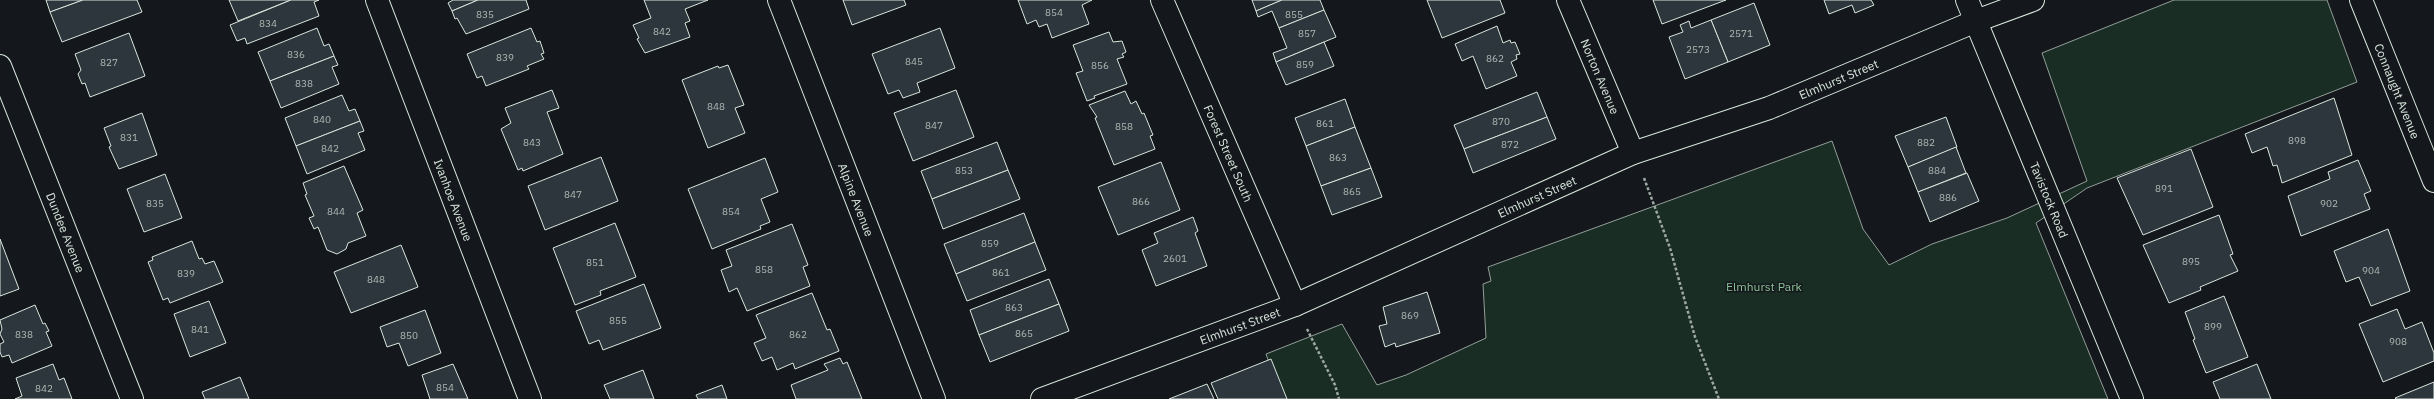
<svg xmlns="http://www.w3.org/2000/svg" width="2434" height="399" font-family="'IBM Plex Sans',sans-serif">
	<style>
		.green { fill: #1a2d24; stroke: #939e99 }
		.building { fill: #2c363c; stroke: #d8e6dc }
		.lines { fill: none; stroke-linecap: round; stroke-linejoin: round }
		.minor-casing { stroke: #d8e6dc; stroke-width: 24 }
		.path { stroke: #9da8a2; stroke-width: 2.5; stroke-dasharray: 3 2; stroke-linecap: butt }
		.minor { stroke: #14181c; stroke-width: 22 }
		.labels { text-anchor: middle; dominant-baseline: central; stroke-width: 3; stroke-linejoin: round; paint-order: stroke }
		.number-label { font-size: 10px; fill: #adbab4 }
		.street-label { font-size: 12px; fill: #d8e6dc; stroke: #14181c }
		.park-label { font-size: 12px; fill: #8ac095; stroke: #14181c }
	</style>
	<rect width="100%" height="100%" fill="#14181c"/>
	<path class="green" d="M2174,0h153l30,82 -270,106 -51,35 72,176h-826l-16,-45 76,-30 35,61 29,-10 80,-37 -3,-54 8,-3 -3,-14 344,-126 31,88 26,36 43,-21 75,-26 80,-37 -45,-128z"/>
	<g class="building">
		<path d="M46,0h37l-33,12z"/>
		<path d="M83,0h54l5,12 -80,30 -12,-30z"/>
		<path d="M229,0h62l-53,21z"/>
		<path d="M291,0h28l-5,2 5,14 -72,28 -2,-6 -8,3 -7,-16z"/>
		<path d="M453,0h25l-26,11 -4,-8z"/>
		<path d="M478,0h48l3,9 -63,25 -9,-16 -2,1 -3,-8z"/>
		<path d="M644,0h64l-23,9 5,12 -5,2 5,14 -45,16 -8,-14 2,-1 -6,-13 18,-7z"/>
		<path d="M843,0h61l2,5 -54,20z"/>
		<path d="M1018,0h74l-10,5 7,19 -37,14 -5,-14 -8,3 -3,-7 -9,4z"/>
		<path d="M1252,0h30l-26,11z"/>
		<path d="M1282,0h38l4,10 -45,18 -7,-17 -14,6 -2,-6z"/>
		<path d="M1427,0h73l5,13 -63,25z"/>
		<path d="M1653,0h73l-64,24z"/>
		<path d="M1824,0h47l3,5 -19,8 -3,-8 -23,9z"/>
		<path d="M1754,3l16,42 -42,17 -17,-42z"/>
		<path d="M1324,10l12,27 -60,25 -3,-9 14,-5 -8,-20z"/>
		<path d="M1711,20l17,42 -43,17 -16,-42 14,-5 -3,-7 9,-4 2,7z"/>
		<path d="M1497,26l6,17 7,-3 1,3 4,-1 5,12 -4,1 1,4 -6,3 6,14 -31,13 -13,-33 -11,5 -7,-17z"/>
		<path d="M317,28l7,18 5,-2 5,12 -64,25 -12,-29z"/>
		<path d="M531,28l6,14 3,-1 4,12 -3,1 3,5 -17,7 2,3 -43,17 -4,-10 -5,2 -10,-24z"/>
		<path d="M940,28l15,40 -38,15 3,9 -17,6 -4,-8 -11,4 -16,-40z"/>
		<path d="M1109,32l4,10 9,-1 4,11 -4,2 2,3 -7,2 10,25 -33,12 1,2 -8,3 -11,-28 7,-2 -10,-26z"/>
		<path d="M129,33l16,43 -55,21 -5,-14 -3,1 -4,-10 3,-4 -6,-16z"/>
		<path d="M1324,42l10,24 -48,19 -10,-23z"/>
		<path d="M334,56l4,9 -6,2 7,17 -58,24 -11,-27z"/>
		<path d="M728,65l16,40 -9,3 10,25 -37,15 -26,-68 36,-14 1,2z"/>
		<path d="M552,90l7,18 -12,4 16,42 -40,17 -1,-3 -4,2 -17,-41 10,-6 -6,-15z"/>
		<path d="M956,90l18,47 -61,24 -19,-48z"/>
		<path d="M1125,91l6,13 5,-3 6,13 2,-1 9,22 -3,1 5,13 -41,16 -19,-47 2,-1 -8,-12z"/>
		<path d="M1537,92l10,25 -83,32 -10,-24z"/>
		<path d="M342,95l7,16 6,-2 5,12 -64,25 -11,-28z"/>
		<path d="M2334,98l18,57 -70,28 -5,-18 -4,1 -6,-19 -15,6 -7,-19z"/>
		<path d="M1345,99l10,28 -49,19 -11,-28z"/>
		<path d="M142,113l15,42 -38,14 -10,-22 2,-1 -7,-18z"/>
		<path d="M1547,117l9,22 -83,34 -9,-24z"/>
		<path d="M1946,117l11,30 -49,20 -13,-31z"/>
		<path d="M360,121l4,10 -6,2 7,17 -58,24 -11,-28z"/>
		<path d="M1355,127l16,41 -50,18 -15,-40z"/>
		<path d="M997,142l11,28 -76,29 -11,-28z"/>
		<path d="M1956,147l10,26 -48,19 -10,-25z"/>
		<path d="M2191,149l22,58 -70,28 -26,-57z"/>
		<path d="M601,157l17,44 -73,29 -17,-44z"/>
		<path d="M765,158l13,34 -17,7 9,23 -10,4 1,3 -49,20 -24,-60z"/>
		<path d="M2358,160l13,31 -7,3 6,15 -69,27 -13,-40 42,-17 -2,-7z"/>
		<path d="M1161,162l19,48 -62,25 -20,-48z"/>
		<path d="M344,166l19,44 -6,3 9,23 -18,7 -2,6 -9,5 -10,-4 -9,-23 -4,2 -5,-11 5,-2 -9,-21 2,-1 -4,-11z"/>
		<path d="M1371,168l11,29 -50,18 -11,-29z"/>
		<path d="M1008,170l12,29 -77,30 -11,-30z"/>
		<path d="M1967,173l12,28 -49,21 -12,-30z"/>
		<path d="M165,174l17,44 -38,14 -17,-43z"/>
		<path d="M1024,213l11,29 -79,32 -12,-30z"/>
		<path d="M2219,215l14,39 -3,1 8,16 -38,16 1,3 -32,13 -26,-58z"/>
		<path d="M1193,217l5,14 -3,2 12,33 -51,20 -14,-36 16,-7 -4,-10z"/>
		<path d="M615,223l21,54 -36,14 1,4 -26,10 -22,-57z"/>
		<path d="M792,224l16,41 -5,2 7,19 -63,25 -10,-23 -8,4 -8,-22 11,-4 -6,-16z"/>
		<path d="M2388,229l22,62 -39,15 -12,-29 -13,5 -12,-31z"/>
		<path d="M0,239l19,50 -19,7z"/>
		<path d="M192,241l7,18 3,-1 3,6 9,-3 9,21 -53,21 -2,-5 -5,2 -15,-38 5,-2 -1,-3z"/>
		<path d="M1035,242l11,28 -79,31 -11,-27z"/>
		<path d="M401,245l17,42 -67,26 -17,-41z"/>
		<path d="M1049,279l10,25 -80,31 -9,-25z"/>
		<path d="M644,284l17,44 -58,22 -4,-10 -10,4 -13,-33z"/>
		<path d="M1427,292l13,41 -44,14 -1,-4 -10,4 -6,-21 8,-2 -4,-17z"/>
		<path d="M812,293l15,37 3,-1 9,22 -44,18 -2,-6 -16,7 -5,-13 -10,4 -8,-18 12,-5 -10,-23z"/>
		<path d="M2224,296l24,61 -42,16 -13,-33 2,-1 -10,-27z"/>
		<path d="M209,301l17,42 -36,14 -16,-43z"/>
		<path d="M1059,304l10,27 -79,31 -11,-27z"/>
		<path d="M35,305l8,19 2,-1 4,8 -3,1 6,14 -40,17 -3,-8 -7,2 -2,-5v-8l4,-2 -4,-8 2,-5 -2,-9z"/>
		<path d="M2397,309l8,20 17,-7 12,31v8l-51,21 -24,-58z"/>
		<path d="M425,310l16,43 -33,13 -9,-23 -12,4 -7,-20z"/>
		<path d="M840,358l3,6 4,-2 15,37h-66l-5,-14 37,-15 -4,-6z"/>
		<path d="M1271,359l16,40h-69l-7,-16z"/>
		<path d="M53,364l6,16 5,-2 8,21h-57l7,-3 -6,-18z"/>
		<path d="M453,364l15,35h-38l-8,-24z"/>
		<path d="M2257,364l14,35h-51l-7,-17z"/>
		<path d="M643,370l11,29h-44l-6,-14z"/>
		<path d="M240,377l9,22h-44l-3,-7z"/>
		<path d="M2434,382v17h-38l-1,-1z"/>
		<path d="M1207,384l7,15h-45z"/>
		<path d="M722,385l5,14h-29l-2,-4z"/>
	</g>
	<g class="lines">
		<defs>
			<g id="minor">
				<path id="s1" d="M377,0l153,399"/>
				<path id="s2" d="M779,0l155,399"/>
				<path id="s3" d="M1162,0l133,305"/>
				<path id="s4" d="M1568,0l65,153"/>
				<path id="s5" d="M1967,0l165,399"/>
				<path id="s6" d="M2361,0l73,181"/>
				<path id="s7" d="M0,66l132,333"/>
				<path id="s8" d="M1042,399l253,-94 338,-152 136,-45 207,-87 57,-21"/>
			</g>
		</defs>
		<use href="#minor" class="minor-casing"/>
		<g class="path">
			<path d="M1644,178l26,70 25,89 24,62"/>
			<path d="M1307,329l28,56 4,14"/>
		</g>
		<use href="#minor" class="minor"/>
	</g>
	<g class="labels">
		<g class="number-label">
			<text x="1054" y="12">854</text>
			<text x="485" y="14">835</text>
			<text x="1294" y="14">855</text>
			<text x="268" y="23">834</text>
			<text x="662" y="31">842</text>
			<text x="1307" y="33">857</text>
			<text x="1741" y="33">2571</text>
			<text x="1698" y="49">2573</text>
			<text x="296" y="54">836</text>
			<text x="505" y="57">839</text>
			<text x="1495" y="58">862</text>
			<text x="914" y="61">845</text>
			<text x="109" y="62">827</text>
			<text x="1305" y="64">859</text>
			<text x="1100" y="65">856</text>
			<text x="304" y="83">838</text>
			<text x="716" y="106">848</text>
			<text x="322" y="119">840</text>
			<text x="1501" y="121">870</text>
			<text x="1325" y="123">861</text>
			<text x="934" y="125">847</text>
			<text x="1124" y="126">858</text>
			<text x="129" y="137">831</text>
			<text x="2297" y="140">898</text>
			<text x="532" y="142">843</text>
			<text x="1926" y="142">882</text>
			<text x="1510" y="144">872</text>
			<text x="330" y="148">842</text>
			<text x="1338" y="157">863</text>
			<text x="964" y="170">853</text>
			<text x="1937" y="170">884</text>
			<text x="2164" y="188">891</text>
			<text x="1352" y="191">865</text>
			<text x="573" y="194">847</text>
			<text x="1948" y="197">886</text>
			<text x="1141" y="201">866</text>
			<text x="155" y="203">835</text>
			<text x="2329" y="203">902</text>
			<text x="336" y="211">844</text>
			<text x="731" y="211">854</text>
			<text x="990" y="243">859</text>
			<text x="1175" y="258">2601</text>
			<text x="2191" y="261">895</text>
			<text x="595" y="262">851</text>
			<text x="764" y="269">858</text>
			<text x="2371" y="270">904</text>
			<text x="1001" y="272">861</text>
			<text x="186" y="273">839</text>
			<text x="376" y="279">848</text>
			<text x="1014" y="307">863</text>
			<text x="1410" y="315">869</text>
			<text x="618" y="320">855</text>
			<text x="2213" y="326">899</text>
			<text x="200" y="329">841</text>
			<text x="1024" y="333">865</text>
			<text x="24" y="334">838</text>
			<text x="798" y="334">862</text>
			<text x="409" y="335">850</text>
			<text x="2398" y="341">908</text>
			<text x="445" y="387">854</text>
			<text x="44" y="388">842</text>
		</g>
		<g class="street-label">
			<text stroke="none"><textPath href="#s4" startOffset="83">Norton Avenue</textPath></text>
			<text stroke="none"><textPath href="#s8" startOffset="859">Elmhurst Street</textPath></text>
			<text stroke="none"><textPath href="#s6" startOffset="98">Connaught Avenue</textPath></text>
			<text stroke="none"><textPath href="#s3" startOffset="167">Forest Street South</textPath></text>
			<text stroke="none"><textPath href="#s8" startOffset="535">Elmhurst Street</textPath></text>
			<text stroke="none"><textPath href="#s2" startOffset="214">Alpine Avenue</textPath></text>
			<text stroke="none"><textPath href="#s1" startOffset="214">Ivanhoe Avenue</textPath></text>
			<text stroke="none"><textPath href="#s5" startOffset="216">Tavistock Road</textPath></text>
			<text stroke="none"><textPath href="#s7" startOffset="179">Dundee Avenue</textPath></text>
			<text stroke="none"><textPath href="#s8" startOffset="211">Elmhurst Street</textPath></text>
		</g>
		<g class="park-label">
			<text x="1764" y="286">Elmhurst Park</text>
		</g>
	</g>
</svg>
